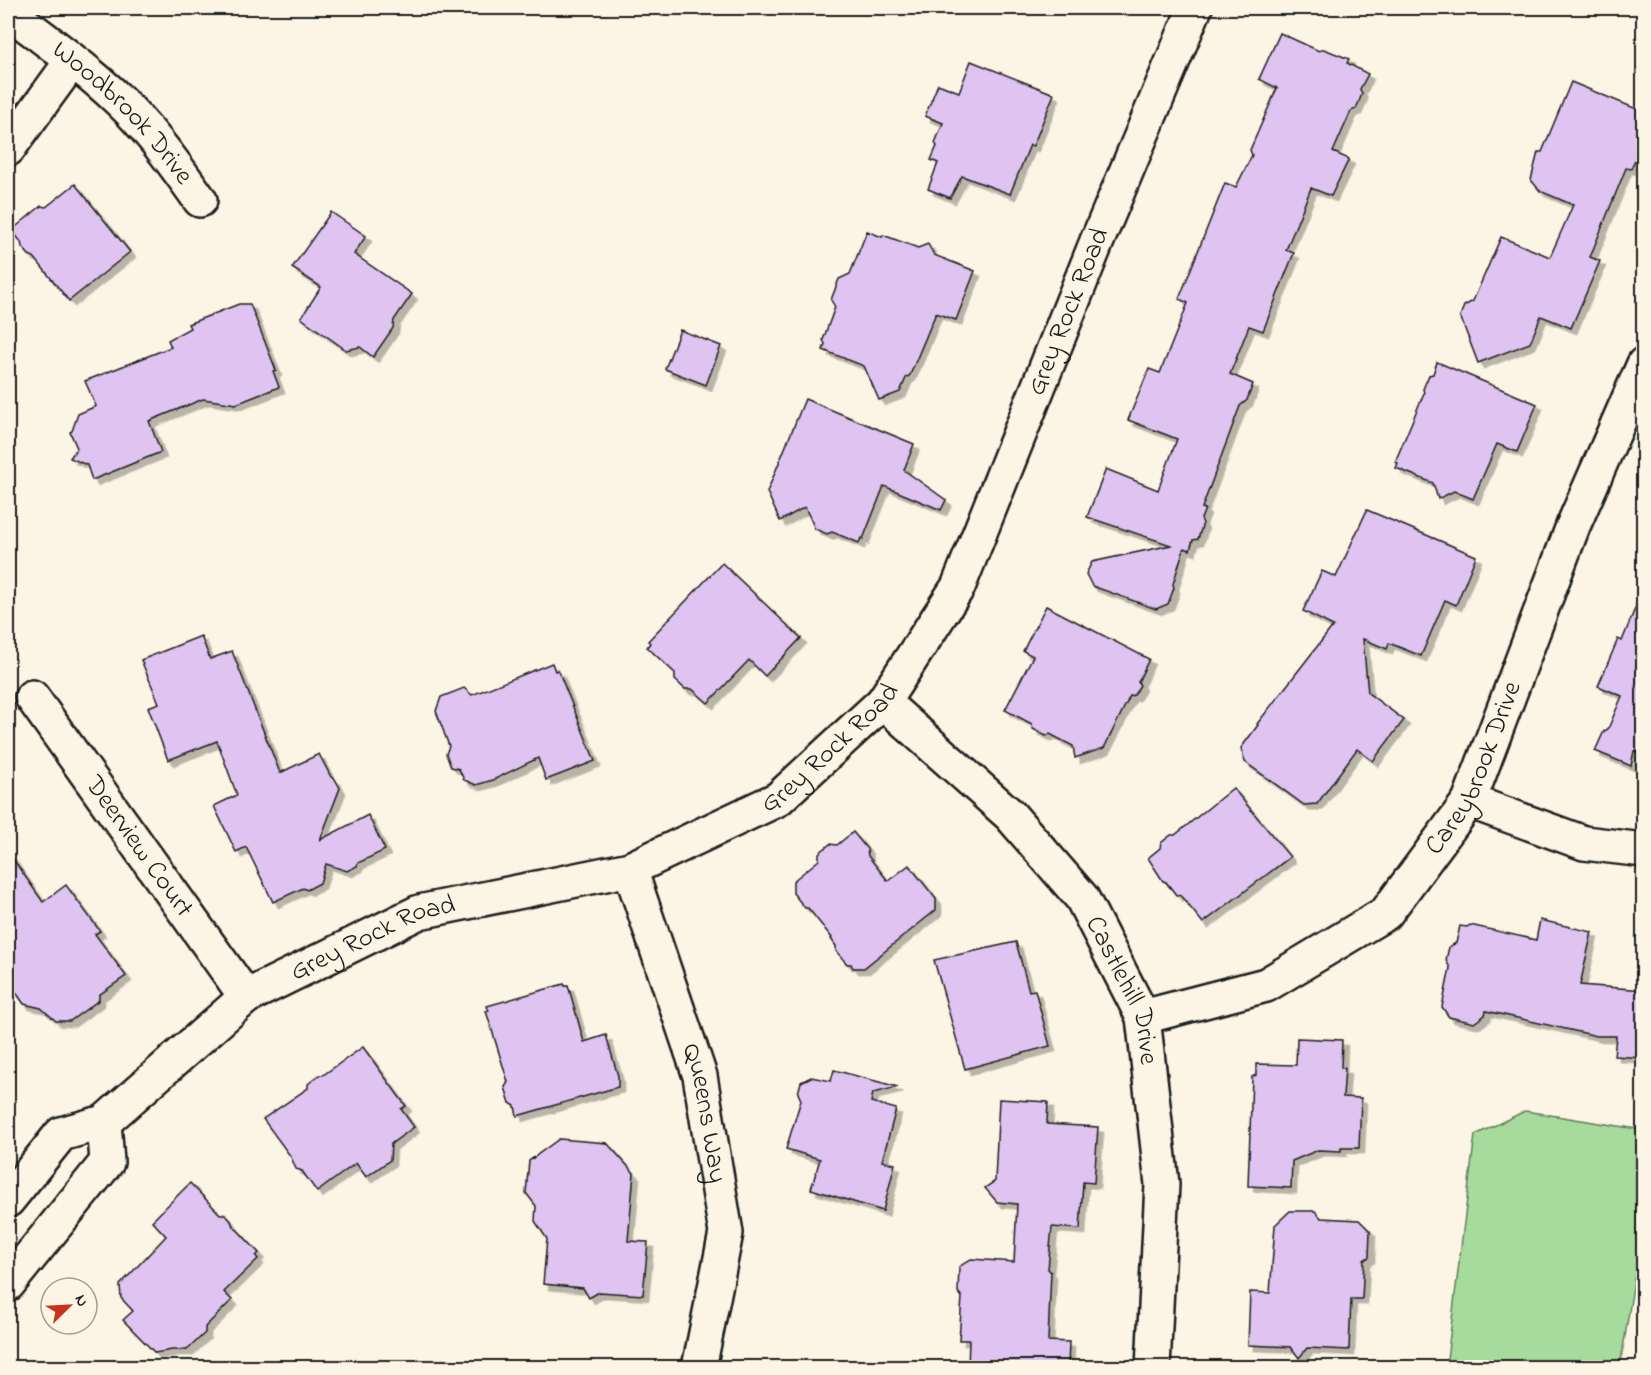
<svg xmlns="http://www.w3.org/2000/svg" width="1651" height="1375" font-family="'Indie Flower',sans-serif">
	<style>
		.green { fill: #a7db9d; stroke: #627c5c; stroke-width: 1.5 }
		.building { fill: #dfc3f1; stroke: #1c1c1c; stroke-width: 1.5; filter: url(#shadow) }
		.lines { fill: none; stroke-linecap: round; stroke-linejoin: round }
		.street-casing { stroke: #1c1c1c; stroke-width: 38 }
		.street { stroke: #fcf5e5; stroke-width: 33 }
		.labels { text-anchor: middle; dominant-baseline: central; stroke-width: 5; stroke-linejoin: round; paint-order: stroke }
		.street-label { font-size: 27px; fill: #1c1c1c; stroke: #fcf5e5 }
	</style>
	<defs>
		<filter id="shadow"><feDropShadow dx="5.5" dy="5.5" stdDeviation="0" flood-color="#0004"/></filter>
	</defs>
	<rect width="100%" height="100%" fill="#fcf5e5"/>
	<filter id="ink" filterUnits="userSpaceOnUse"><feTurbulence type="fractalNoise" baseFrequency=".0167" numOctaves="2"/><feDisplacementMap in="SourceGraphic" scale="12" xChannelSelector="R" yChannelSelector="G"/><feConvolveMatrix kernelMatrix="1 2 1 2 8 2 1 2 1" color-interpolation-filters="sRGB"/></filter>
	<g filter="url(#ink)">
		<path class="green" d="M1525,1111l118,19v143l-8,2 -15,92h-174l29,-232z"/>
		<g class="building">
			<path d="M1280,33l39,18 5,-2 25,10 -2,4 21,11 -8,15 2,5 -6,15 -5,2 -18,41 16,7 -18,37 -20,-8 -25,62 8,3 -31,78 -14,-5 -19,48 23,10 -6,16 -7,6 -38,102 3,1 -4,10 2,4 -5,16 -5,1 -3,10 -6,-2 -11,36 1,4 -6,16 -12,5 -64,-23 -6,-12 6,-12 79,-17 -84,-28 19,-48 52,21 19,-51 -49,-19 21,-51 11,4 28,-70 -9,-4 46,-116 11,4 16,-32 -2,-5 27,-62 -18,-9z"/>
			<path d="M971,61l83,33 -21,52 -3,-1 -20,49 -48,-18 -12,22 -22,-9 10,-26 -7,-3 6,-14 -2,-3 8,-20 -18,-7 13,-32 21,8z"/>
			<path d="M1571,82l73,30v26l-13,31 -5,-1 -36,89 10,4 -29,67 -30,-12 -11,27 -52,20 -18,-47 4,-10 9,-5 28,-64 49,20 23,-52 -33,-14 -9,-11 7,-28h4z"/>
			<path d="M75,184l55,68 -61,49 -35,-44 -5,-2 -7,-8 -1,-5 -9,-12 29,-24 5,1z"/>
			<path d="M331,212l35,24 -12,18 58,40 -18,26 -1,8 -20,29 -13,-10 -14,3 -45,-32 20,-31 -29,-19z"/>
			<path d="M867,231l15,6 1,-2 35,13 10,-4 6,11 41,16 -19,49 -20,-7 -26,62 -4,3 -6,14 -21,8 -15,-34 -41,-16 2,-6 -2,-4 12,-33 -4,-7 8,-21 11,-5z"/>
			<path d="M239,304h11l26,66 -3,1 6,16 -43,17 -33,-5 -54,22 12,31 -69,28 -5,-15 -17,-7 7,-10 -7,-16 2,-1 6,-17 18,-8 -11,-25 86,-34 -3,-7 22,-12 -2,-4z"/>
			<path d="M680,330l41,16 -15,39 -41,-16z"/>
			<path d="M1437,362l100,42 -20,48 -20,-8 -24,55 -19,-8 -16,8 -5,-16 -37,-15 2,-5 -3,-1 29,-69 -1,-4 6,-14 4,-1z"/>
			<path d="M805,399l109,45 -10,26 42,30 -5,10 -57,-24 -21,53 -2,-1 -2,5 -27,-11 -5,2 -12,-5 -10,-22 -25,14 -13,-29z"/>
			<path d="M1367,510l109,46 -20,49 -11,-5 -24,56 -32,-13 -2,6 -24,-10 5,54 36,27 -31,41 -16,-12 -40,55 -13,1 -59,-43 -4,-14 17,-23 -1,-1 76,-98 -30,-15 19,-40 14,6z"/>
			<path d="M722,563l79,75 -36,38 -16,-16 -41,43 -16,-14h-7l-10,-9v-7l-28,-26 3,-4 -2,-2z"/>
			<path d="M1642,591l2,162 -10,-2 -3,15 -36,-15 9,-20 4,-2 14,-33 -24,-10 20,-47 4,2z"/>
			<path d="M1046,606l103,53 -11,23 2,3 -6,10 -4,1 -26,52 -29,10 -2,-12 -23,-12 -4,2 -13,-7 -1,-5 -27,-14 28,-54 -10,-5z"/>
			<path d="M201,636l9,23 22,-8 48,122 39,-19 12,23 4,2 5,9 -20,52 48,-25 17,35 -27,13 -1,3 -10,5 -21,-7 -6,19 -13,7 -4,-2 -30,14 -27,-55 -10,5 -22,-46 23,-11 -20,-54 -49,19 -20,-53 11,-4 -18,-43z"/>
			<path d="M552,663l3,8 3,-1 37,91 -49,19 -8,-22 -45,22 -17,5 -12,-5 -5,-11 -8,-2 -5,-13 3,-8 -13,-35 5,-14 23,-9 8,7z"/>
			<path d="M1233,788l57,69 -87,66 -23,-28 -3,1 -11,-14 -3,-1 -15,-23 12,-10 1,-5 10,-8h4z"/>
			<path d="M853,832l14,17 1,7 20,25 21,-16 27,34v11l-72,58h-11l-2,-4h-4l-11,-13v-5l-5,-7 1,-1 -24,-30h-3l-12,-15v-12l26,-21v-7l11,-9 7,1z"/>
			<path d="M8,852l35,50 23,-17 34,46 -5,3 31,42 -27,19v5l-29,21h-14l-15,-13 -17,-4 -16,-23z"/>
			<path d="M1540,920l52,12 -12,53 64,5v68l-30,-2 2,-20h-19l-111,-25 -1,4 -11,8 -25,-6 -7,-10 8,-39 -4,-8 3,-13 7,-4 4,-17 7,1 3,-2 66,15z"/>
			<path d="M1016,942l13,49 6,-1 15,56 -85,23 -31,-109z"/>
			<path d="M564,984l1,2 3,-1 16,57 22,-7 12,41v11l-101,29 -2,-10 -5,-3 -5,-16 3,-5 -22,-71h3l-2,-5z"/>
			<path d="M1297,1038l45,2 -1,28h4l-2,29 18,1 -2,50h-18v3l-23,-1 -26,11 -1,27 -43,-2 4,-109 4,-2v-11l40,1z"/>
			<path d="M363,1047l43,59 -5,3 13,18 -23,17 -1,16 -24,17 -10,-14 -39,29 -15,-21 -6,-2 -5,-12 -28,-38 45,-31v-4l11,-9h4z"/>
			<path d="M834,1070l64,17 -25,6 -2,9 25,7 -14,52 13,3 -12,47 -72,-22 9,-30 -34,-10 15,-49 -3,-7 3,-11 10,-5 20,4z"/>
			<path d="M999,1099l49,3 -1,22 51,3 -4,56 -11,-1 -3,47 -28,-2 -4,42 3,3 -3,69 21,1 -1,26h-100l1,-28h-10l3,-43 -4,-5 1,-25 12,-8 43,3 3,-58 -20,-2 -12,-14 10,-7z"/>
			<path d="M559,1139l48,4 27,30 -6,68 20,1 -5,53 -44,-3 -10,6 -6,-10 -40,-4 4,-45 -12,-18 1,-15 -10,-13 3,-32z"/>
			<path d="M190,1183l30,31h5l6,7 1,3 27,29 -3,3 2,3 -34,33 8,8 -27,27v6l-18,17h-15l-17,3 -32,-33 10,-9 -12,-13 -1,-13 46,-49 -14,-15z"/>
			<path d="M1290,1211h25l6,7 38,2 11,11 -1,26 -5,3 -2,39h-11l-2,51 -42,-2 -8,10 -8,-11 -43,-2 2,-53 20,1 5,-68z"/>
		</g>
		<g class="lines">
			<defs>
				<g id="street">
					<path id="s1" d="M8,11c41,32 85,62 121,99 27,28 49,59 71,90"/>
					<path d="M8,149l64,-88"/>
					<path id="s2" d="M32,697l214,300"/>
					<path id="s3" d="M883,702l127,113 72,83 61,119 19,167 -9,184"/>
					<path d="M1469,801l115,42 60,7"/>
					<path id="s4" d="M630,869l70,207 26,157 -27,135"/>
					<path id="s5" d="M1143,1017l123,-32 120,-72 83,-112 104,-275 71,-162"/>
					<path id="s6" d="M8,1200l53,-66 43,-12 142,-125 173,-85 211,-43 148,-70 105,-97 75,-115 139,-346 98,-233"/>
					<path d="M8,1284l99,-122 -3,-40"/>
				</g>
			</defs>
			<use href="#street" class="street-casing"/>
			<use href="#street" class="street"/>
		</g>
	</g>
	<g class="labels">
		<g class="street-label">
			<text stroke="none"><textPath href="#s1" startOffset="154">Woodbrook Drive</textPath></text>
			<text stroke="none"><textPath href="#s6" startOffset="1467">Grey Rock Road</textPath></text>
			<text stroke="none"><textPath href="#s6" startOffset="963">Grey Rock Road</textPath></text>
			<text stroke="none"><textPath href="#s5" startOffset="438">Careybrook Drive</textPath></text>
			<text stroke="none"><textPath href="#s2" startOffset="184">Deerview Court</textPath></text>
			<text stroke="none"><textPath href="#s6" startOffset="459">Grey Rock Road</textPath></text>
			<text stroke="none"><textPath href="#s3" startOffset="382">Castlehill Drive</textPath></text>
			<text stroke="none"><textPath href="#s4" startOffset="256">Queens Way</textPath></text>
		</g>
	</g>
	<rect width="1651" height="1375" fill="none" stroke="#fcf5e5" stroke-width="30"/>
	<rect x="15" y="15" width="1621" height="1345" fill="none" stroke="#1c1c1c" stroke-width="2" filter="url(#ink)"/>
	<g transform="translate(69 1306) rotate(66)"><circle r="28" fill="#fcf5e5" stroke="#a29e95" stroke-width="1.5"/>
	<path d="M0-4.5L10 22L0 15L-10 22Z" fill="#c8321e"/>
	<text y="-9" font-size="16" font-weight="bold" text-anchor="middle" fill="#1c1c1c">N</text>
	</g>
</svg>
